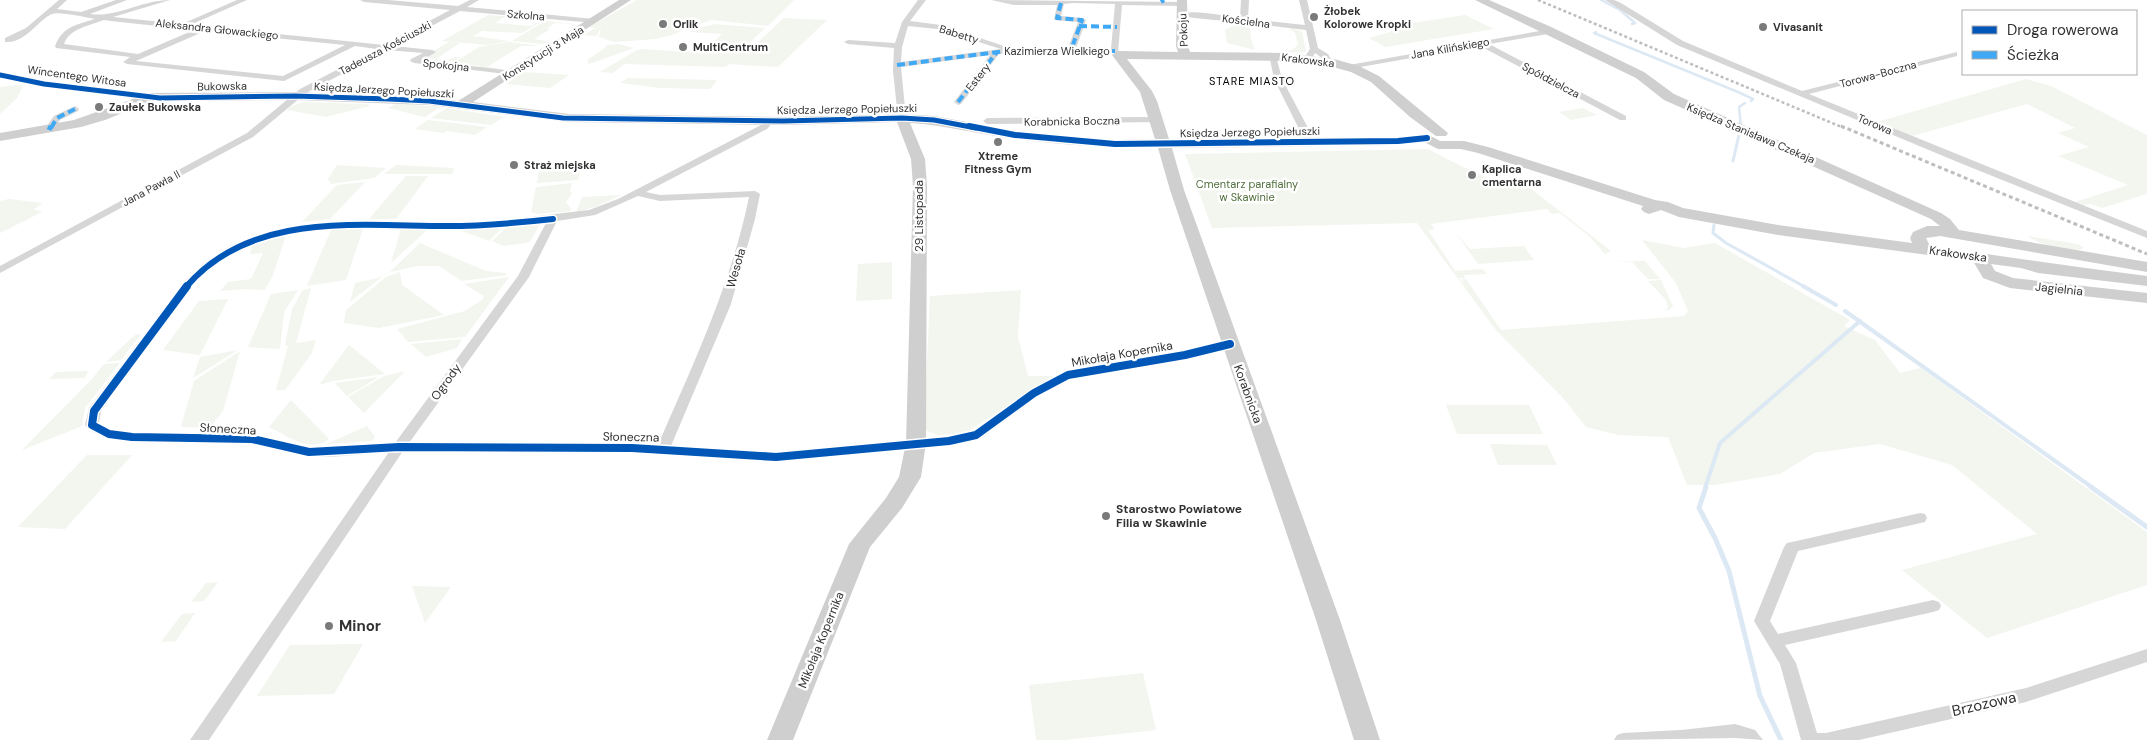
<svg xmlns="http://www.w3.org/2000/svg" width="2147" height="740" font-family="'DM Sans',sans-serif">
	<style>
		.green { fill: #f2f6ee }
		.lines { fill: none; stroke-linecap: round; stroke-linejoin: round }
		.stream-far3 { stroke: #dce8f3; stroke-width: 2.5 }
		.stream-far2 { stroke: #dce8f3; stroke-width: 3 }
		.stream-far1 { stroke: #dce8f3; stroke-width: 4 }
		.stream { stroke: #dce8f3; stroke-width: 5 }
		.street { fill: #d6d6d6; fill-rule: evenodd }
		.secondary { fill: #cfcfcf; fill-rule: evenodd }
		.rail-far1 { stroke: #bebebe; stroke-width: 2.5; stroke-dasharray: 3 2.5; stroke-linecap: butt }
		.rail { stroke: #bebebe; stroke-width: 3; stroke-dasharray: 4 3; stroke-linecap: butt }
		.quiet-far1 { stroke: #3fa9f5; stroke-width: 4; stroke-dasharray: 8 4; stroke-linecap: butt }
		.quiet { stroke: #3fa9f5; stroke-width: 5; stroke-dasharray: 10 5; stroke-linecap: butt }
		.cycleway-far2-casing { stroke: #fff; stroke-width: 7 }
		.cycleway-far1-casing { stroke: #fff; stroke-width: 9 }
		.cycleway-casing { stroke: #fff; stroke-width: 11 }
		.cycleway-far2 { stroke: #0057b8; stroke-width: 5 }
		.cycleway-far1 { stroke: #0057b8; stroke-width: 6 }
		.cycleway { stroke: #0057b8; stroke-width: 8 }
		.poi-dot { fill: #7a7a7a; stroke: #fff; stroke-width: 2 }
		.labels { text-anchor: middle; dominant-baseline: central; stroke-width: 5; stroke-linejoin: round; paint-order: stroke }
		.far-poi-label { font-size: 11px; font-weight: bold; fill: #323232; stroke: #fff; text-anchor: start }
		.far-street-label { font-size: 11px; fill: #323232; stroke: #fff }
		.far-neighbourhood-label { font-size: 11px; letter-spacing: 1px; fill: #000; stroke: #fff }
		.far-park-label { font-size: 11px; fill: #516f3d; stroke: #fff }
		.street-label { font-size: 12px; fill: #323232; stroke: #fff }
		.poi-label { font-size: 12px; font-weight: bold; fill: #323232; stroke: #fff; text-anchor: start }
		.near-poi-label { font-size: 15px; font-weight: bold; fill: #323232; stroke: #fff; text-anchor: start }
		.near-street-label { font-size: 15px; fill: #323232; stroke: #fff }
	</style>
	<rect width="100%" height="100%" fill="#fff"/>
	<g class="green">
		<path d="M637,0h157l-26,26 -57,-6 -28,10 -8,4 -19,5 -42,3 -15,-5 2,-10 -4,9 -13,-1 11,-7 -6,-1 5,-3z"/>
		<path d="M488,15l25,2h-9l-9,6 36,3 9,-5 -27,-3 31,2 -22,13 -40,-2 -9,5 36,5 -21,4 -46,-4z"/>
		<path d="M1465,15l29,14 -109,18 -16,-9 21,-6 3,-6z"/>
		<path d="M784,18l43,2 -49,47 -49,-3 -3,3 -102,-3 -11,9 -13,-1 35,-21 7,-2 75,5 5,-3 33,-6z"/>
		<path d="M545,21l31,3 -6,4 3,-4 -18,-1 -8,5 3,1 -16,10 13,2 8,-4 -12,7 -31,-3z"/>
		<path d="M715,24l50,4 -18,17 -35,-2 10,-9 -32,-2 4,-3z"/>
		<path d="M1236,24l12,1c4,4 1,15 7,25l-28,-7 -2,-13z"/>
		<path d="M1289,28l13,3 4,21 -27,1 13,-3 6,-5 -3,-12z"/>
		<path d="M449,42l11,1 -24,16 13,1 6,-3h5l-14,9 -32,-4z"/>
		<path d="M509,42l30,4h-18l-34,21 17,2 -1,1 -27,-1 4,-3 -27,-3 26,-16z"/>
		<path d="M619,44l15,4 -45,16 -2,-4 18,-12 1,-3z"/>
		<path d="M523,72l46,3 -19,13 -44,-4z"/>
		<path d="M628,78l89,2 -7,9 -50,-1 -40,-5z"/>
		<path d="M2026,79l25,7 96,49v59l-45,14 -11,-4 -7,1 -9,-3 53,-17 -70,-29 31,-9 -31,-14 17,-5 -48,-24 -115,32 -35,-14z"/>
		<path d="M16,85l7,1 -6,12 -17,16v-27z"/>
		<path d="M304,102l63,2 3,2 -44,11 -39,-7 5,-4z"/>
		<path d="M397,103l43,4 -15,10 -37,-9z"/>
		<path d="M447,108l57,9 -13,8 -60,-7z"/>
		<path d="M1583,108l14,7 -26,5 -12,-8z"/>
		<path d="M428,120l59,7 -12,8 -28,-4 -4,2 -28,-4z"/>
		<path d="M1428,149c26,13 73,40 102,39l81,63 -6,3 -15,-17 -30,-24 -8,1 -5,-5 -116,15 4,5 -7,1 27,41 28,-2 4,5 -23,1 1,3h-6l5,7 -2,-6h4l35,51 183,-14 4,-5 -12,-28 -34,-43 42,8 31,-5 135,77 -6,6 31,14 25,33 21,-5 226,164v53l-160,53 -85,-68 135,-36 -85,-69 -72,-21 -66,9 -34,21 -65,11h-28l-19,-48 -50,-2 -32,-8 -23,-29 -68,-69 -78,-106 -205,5 -27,-74z"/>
		<path d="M337,165l49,3 -12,10 -43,6 -3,-5z"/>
		<path d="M396,165l58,3 -1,6h-69z"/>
		<path d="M560,166l20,7 -2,7 -41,3 2,-14z"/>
		<path d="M406,176h22l-32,43h-27z"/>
		<path d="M365,182l-35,37 -28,3 35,-37z"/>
		<path d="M572,183l-2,8 2,2 -6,9 5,7v2l-34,3 -6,-2 5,-25z"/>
		<path d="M621,195l-26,12 -19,5 6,-15z"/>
		<path d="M9,199l34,4 -9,6 8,3 -42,21v-32z"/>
		<path d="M540,224l-10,18 -26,4 -12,-5 15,-14z"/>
		<path d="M503,227l-14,14 -27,-10 2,-2z"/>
		<path d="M332,228l31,1 -17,51 -39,6z"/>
		<path d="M401,229h27l-37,34z"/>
		<path d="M1456,233l14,16 54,-3 10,14 -56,4z"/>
		<path d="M286,235l-13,40 -8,15 -19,-1 -26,2 8,-9 23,-3 12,-26 -13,1 2,-8z"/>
		<path d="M2027,236l51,8 6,4c-10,6 -47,-4 -57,-12z"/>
		<path d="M420,243l66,28 20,2 1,2 -45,6 -23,-15h-21l-28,6z"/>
		<path d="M1645,261l15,18h-12l-16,-17h-19z"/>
		<path d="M892,262v37l-36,2 2,-37z"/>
		<path d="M400,272l2,13 42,30 -65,13 -35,-5 2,-13 40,-33z"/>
		<path d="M382,277l-32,25 5,-19z"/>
		<path d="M509,277l-44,60 -57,5 -11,-13 68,-18 18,-12 1,-3 -20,-12z"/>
		<path d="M1661,280l12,26 -4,4h-10l9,-1 -2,-9 -18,-19z"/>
		<path d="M311,288l-15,55 20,-3 -4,13 -27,37h-9l12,-44 -3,-1 7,-36 11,-19z"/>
		<path d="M298,290l-14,22 -4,37 -32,-2 23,-53z"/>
		<path d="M1021,290l-3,47 10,39h26l-84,54 -17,4 -15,1 -14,-5 6,-134z"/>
		<path d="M228,299l-28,56 -37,-5 36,-49z"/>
		<path d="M141,334l-20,26 -15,2 29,-27z"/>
		<path d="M462,339l-5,9 -31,9 -15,-13z"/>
		<path d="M349,345l36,29 -52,7 -14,4z"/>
		<path d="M238,350l-45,28 7,-21z"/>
		<path d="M240,351l-17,60 -14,17 -28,-1 13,-46z"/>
		<path d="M120,363l-35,45 -3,18 -60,24 70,-71 12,-15z"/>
		<path d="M88,371l-3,7 -36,1 7,-7z"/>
		<path d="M405,371l-41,42 -16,-16 36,-21z"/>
		<path d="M379,377l-32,19 -12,-13z"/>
		<path d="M291,400l38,39c-19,15 -41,-3 -60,-12z"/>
		<path d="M1446,405h83l14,29h-86z"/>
		<path d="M367,426l8,11 -3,4 -46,3z"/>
		<path d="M1490,444l57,1 10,20h-59z"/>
		<path d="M87,455h45l-67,74 -47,-2z"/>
		<path d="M218,582l-14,19 -13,1 15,-19z"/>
		<path d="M412,586l39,1 -26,36z"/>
		<path d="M195,613l-19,28 -15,1 21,-28z"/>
		<path d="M363,644l-29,50 -77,2 33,-51z"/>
		<path d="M1143,673l13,57 -91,10h-29l-7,-55z"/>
	</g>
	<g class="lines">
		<g class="stream-far3">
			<path d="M1601,0l19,10 15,13 -3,1"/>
			<path d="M1596,32l-2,1 144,59 15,7 -2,2"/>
			<path d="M1741,128l-2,-21 6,-4"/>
		</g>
		<g class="stream-far2">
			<path d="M1733,161l8,-35"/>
			<path d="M1714,225l-1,8 13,10 79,44"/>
		</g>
		<g class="stream-far1">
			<path d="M1803,286l33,19"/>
			<path d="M1845,311l248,177"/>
			<path d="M1705,488l15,-45 140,-122"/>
		</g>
		<g class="stream">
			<path d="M1706,487l-7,21 16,30 14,33 31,125 21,44"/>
			<path d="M2091,487l56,40"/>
		</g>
		<g class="street">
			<path d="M59,0h8l-10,9 24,3 35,-12h11l-37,14c26,4 52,-14 80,-14l-57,17 69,7 55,-24h10l-57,25 194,20 66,-35 -86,-8 -4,-2h28l70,6 12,-6h9l-12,7 127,12 4,2 -4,2 -134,-12 -66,35 38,4 4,2 -13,8 89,11h3v4l-101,-12 -4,-2 1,-2 12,-6 -36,-3 -81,43 -53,44 -253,136v-7l247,-133 53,-44 77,-40 -22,-3 -71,35 -157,-17 -4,-2 7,-5 -74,-9 -1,-2c8,-20 21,-21 40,-27 -10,-2 -36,-8 -43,-5 -14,6 -27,30 -47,28v-4l21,-10zM104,20l7,1 83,9 -56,24 -74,-10c6,-16 25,-18 40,-24zM205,31l140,14 -62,31 -147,-15z"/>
			<path d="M918,0h8l-16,21 31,4 69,23h58l10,-26 -24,-2 3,-15h-43l-23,-5 191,2 4,2 -4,2 -60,-1 -4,48 -105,-1 -14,2 -38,50 -3,1 -4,-3 36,-47 -89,12 5,51 -4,3 -4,-3 -5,-47 1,-23 -46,-4 -4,-2 4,-2 47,3 7,-21zM1073,3l42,1 -4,45 -35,-1 10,-28 -4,-2 -21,-2 3,-12zM908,26l29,3 64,20 -100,13 1,-15z"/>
			<path d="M1241,0h8l-1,19 57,6 -6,-25h8l11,48 10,6 4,7 -7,2 -3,-5 -7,-5 -4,7h-6l-1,-2 6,-9 -4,-19 -59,-7 -3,1 -4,-2c-10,-1 -57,-4 -62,-7 11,-7 48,1 62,3z"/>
			<path d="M1605,0h9l7,3 62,38 119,50 155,-39v4l-148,38 338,137v7l-187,-75 -283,-118z"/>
			<path d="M1551,29l4,2 -1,2 -65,11 137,72v4h-6l-140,-74 -131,23 -4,-2 4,-2z"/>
			<path d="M1269,54l7,2 6,23 33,62 -2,2h-6l-2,-2 -31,-62z"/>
			<path d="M0,73l44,8 106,13 4,3 -4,3 -106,-13 -44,-10z"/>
			<path d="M75,106l4,3 -1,2 -18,9 -8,12h-6l-2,-2 10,-14z"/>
			<path d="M1157,117l4,3 -1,2 -173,2 -4,-3 4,-3z"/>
			<path d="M770,118l4,3 -7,8 -121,63 14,3 95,-4 5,3 -5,25 -24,85 -60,142 105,7 173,-16 23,-5 57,-42 35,-18 121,-21 45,-11 6,4 -2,3 -49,12 -114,19 -32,18 -58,42 -32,7 -173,16 -144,-9 -229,-1 -194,289h-19l199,-288c-24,1 -58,7 -80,4 -19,-2 -37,-10 -56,-13 -35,-5 -148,10 -168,-18l4,-17 95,-126 20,-19 28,-18 32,-12 38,-8 72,-3h112l103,-12 29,-11 143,-74zM638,196l22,5 89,-4c-18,88 -56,167 -91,248l-249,-2 120,-166 28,-56 38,-6zM546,223l-28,53 -123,167 -86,5 -57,-13 -120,-2 -20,-3 -13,-7 2,-12c21,-30 42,-60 64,-89 14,-19 28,-41 47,-55 66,-50 154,-39 231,-38 35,1 69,-2 103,-6z"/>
			<path d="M1920,513l5,1 2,4 -2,4 -127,29 -28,70 8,13 155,-34 6,2 2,4 -2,4 -6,2 -148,33 11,18 21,70h9l200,-45 121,-39v13l-121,40 -167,38h-58l-21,-76 -26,-43 30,-74 3,-4 5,-1z"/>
			<path d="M1735,724l20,6 8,10 -28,-2 -121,2 3,-5 6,-2 58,-3z"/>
		</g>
		<path class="secondary" d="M619,0h12l-158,102 96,12 214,3 119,-3 32,2 81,15 100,9 40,-1 -15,-47 -28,-37 6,-4 60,1 -2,-6 1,-46h10l1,46 2,6 94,1 50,6 25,7 20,10 69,57 -2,3h-10l-26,-19 -39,-35 -20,-10 -18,-5 -49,-6 -157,-2 25,32 5,10 12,38 229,-2 29,-3 13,7h24l24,6 167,53 13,2 15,6 95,17 134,18 -2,-5 3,-6 14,-6h13l-9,-7 -267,-119 -28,-22 -161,-78h14l60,26 95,46 30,22 267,119 9,6 9,11 188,32v10l-207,-36 -14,2 4,8c72,10 144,21 217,30v10l-109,-13 -17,-5 -30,-4 4,7 18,7 134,15v10l-137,-15 -27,-10 -10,-17 -195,-26 -99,-18 -18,-7 -12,4 -5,-2 -3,-3 2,-3 -165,-53 -17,-4h-23l-14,-7 -26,3 -226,3 12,42 156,430 40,120h-26l-38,-120 -146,-430 -12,-42c-48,0 -95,-3 -142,-9 -35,-4 -70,-14 -106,-16l15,36 2,27 -1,257 -5,34 -19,31 -32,39 -77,193h-26l82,-196 37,-46 13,-21 7,-34 7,-257 -2,-27 -14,-37 -114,3 -214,-3 -140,-17 -134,-5 -143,1 -47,19 -24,7 -81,14v-8l74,-13 76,-27 145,-1 134,5 29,4z"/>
		<path class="rail-far1" d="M1538,0l306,128"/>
		<path class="rail" d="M1841,126l306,128"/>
		<g class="quiet-far1">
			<path d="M1161,2l3,-2"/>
			<path d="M1061,3l-4,15 25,2 -11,30"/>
			<path d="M1079,26l38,1"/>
			<path d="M897,65l116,-15 102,1"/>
			<path d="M958,102l39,-50"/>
			<path d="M51,128l6,-10 18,-9"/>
		</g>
		<path class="quiet" d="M49,130l2,-4"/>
		<defs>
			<path id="cycleway-far2" d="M0,75l44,9 116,14 135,-2 94,3 40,2 134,17 220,3 119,-3 32,2 42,8"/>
			<g id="cycleway-far1">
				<path d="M969,126l46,9 100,9 283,-3 29,-3"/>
				<path d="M186,287c65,-76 171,-61 261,-61 35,0 70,-3 106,-7"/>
			</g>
			<path id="cycleway" d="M187,286l-93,125 -2,14 17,9 23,3 120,2 57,13 90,-5 233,1 144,9 173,-16 27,-6 58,-42 34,-18 117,-20 45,-11"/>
		</defs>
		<use href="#cycleway-far2" class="cycleway-far2-casing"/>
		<use href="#cycleway-far1" class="cycleway-far1-casing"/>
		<use href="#cycleway" class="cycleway-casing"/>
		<use href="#cycleway-far2" class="cycleway-far2"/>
		<use href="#cycleway-far1" class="cycleway-far1"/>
		<use href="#cycleway" class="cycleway"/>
	</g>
	<g class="poi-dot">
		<circle cx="1314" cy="17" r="5"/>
		<circle cx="663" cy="24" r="5"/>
		<circle cx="1763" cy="27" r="5"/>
		<circle cx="683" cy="47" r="5"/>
		<circle cx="99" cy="107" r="5"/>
		<circle cx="998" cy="142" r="5"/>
		<circle cx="514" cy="165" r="5"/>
		<circle cx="1472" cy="175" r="5"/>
		<circle cx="1106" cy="516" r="5"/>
		<circle cx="329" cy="626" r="5"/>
	</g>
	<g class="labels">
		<g class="far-poi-label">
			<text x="1324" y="11">Żłobek<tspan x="1324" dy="13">Kolorowe Kropki</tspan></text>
			<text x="673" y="24">Orlik</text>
			<text x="1773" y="27">Vivasanit</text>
			<text x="693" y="47">MultiCentrum</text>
			<text x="109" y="107">Zaułek Bukowska</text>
			<text x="998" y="156" text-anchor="middle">Xtreme<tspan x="998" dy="13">Fitness Gym</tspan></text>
			<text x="524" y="165">Straż miejska</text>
			<text x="1482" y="169">Kaplica<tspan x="1482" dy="13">cmentarna</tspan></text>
		</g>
		<g class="far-street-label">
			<text transform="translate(526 15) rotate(5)">Szkolna</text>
			<text transform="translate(1246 21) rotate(7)">Kościelna</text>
			<text transform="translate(217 29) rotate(6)">Aleksandra Głowackiego</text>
			<text transform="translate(1183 30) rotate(-93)">Pokoju</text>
			<text transform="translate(959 34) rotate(17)">Babetty</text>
			<text transform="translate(385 48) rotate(-28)">Tadeusza Kościuszki</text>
			<text transform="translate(1450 48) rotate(-10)">Jana Kilińskiego</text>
			<text x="1057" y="51">Kazimierza Wielkiego</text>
			<text transform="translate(543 53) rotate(-32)">Konstytucji 3 Maja</text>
			<text transform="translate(1308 60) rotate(7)">Krakowska</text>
			<text transform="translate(446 65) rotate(6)">Spokojna</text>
			<text transform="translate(1878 74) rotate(-15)">Torowa-Boczna</text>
			<text transform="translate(77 76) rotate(8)">Wincentego Witosa</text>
			<text transform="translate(978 77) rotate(-52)">Estery</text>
			<text transform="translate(1551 80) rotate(28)">Spółdzielcza</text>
			<text transform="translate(222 86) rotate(-1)">Bukowska</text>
			<text transform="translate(384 90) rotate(3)">Księdza Jerzego Popiełuszki</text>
			<text transform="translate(847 109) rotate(-1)">Księdza Jerzego Popiełuszki</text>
			<text transform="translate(1072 121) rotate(-1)">Korabnicka Boczna</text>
			<text transform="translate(1875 124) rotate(23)">Torowa</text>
			<text transform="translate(1250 132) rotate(-1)">Księdza Jerzego Popiełuszki</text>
			<text transform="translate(1751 133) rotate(23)">Księdza Stanisława Czekaja</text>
			<text transform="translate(151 188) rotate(-28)">Jana Pawła II</text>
		</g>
		<g class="far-neighbourhood-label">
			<text x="1252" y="81">STARE MIASTO</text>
		</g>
		<g class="far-park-label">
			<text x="1247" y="184">Cmentarz parafialny<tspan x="1247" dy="13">w Skawinie</tspan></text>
		</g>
		<g class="street-label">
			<text transform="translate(919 216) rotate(-90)">29 Listopada</text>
			<text transform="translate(1958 254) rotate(8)">Krakowska</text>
			<text transform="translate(736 268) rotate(-74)">Wesoła</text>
			<text transform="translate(2059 289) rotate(6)">Jagielnia</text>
			<text transform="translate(1122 354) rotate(-10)">Mikołaja Kopernika</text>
			<text transform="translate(446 382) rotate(-54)">Ogrody</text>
			<text transform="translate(1248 394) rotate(70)">Korabnicka</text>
			<text transform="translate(228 429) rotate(3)">Słoneczna</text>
			<text transform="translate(631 437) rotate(1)">Słoneczna</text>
			<text transform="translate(821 640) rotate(-68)">Mikołaja Kopernika</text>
		</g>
		<g class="poi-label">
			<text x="1116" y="509">Starostwo Powiatowe<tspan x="1116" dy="14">Filia w Skawinie</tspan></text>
		</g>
		<g class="near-poi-label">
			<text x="339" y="626">Minor</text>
		</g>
		<g class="near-street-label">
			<text transform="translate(1984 704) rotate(-13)">Brzozowa</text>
		</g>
	</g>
	<rect x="1962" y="10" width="175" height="65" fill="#ffffff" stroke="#adadad"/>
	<rect x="1972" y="26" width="25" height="8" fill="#0057b8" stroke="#adadad"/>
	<text x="2007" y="35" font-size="15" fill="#323232">Droga rowerowa</text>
	<rect x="1972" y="51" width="25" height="8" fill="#3fa9f5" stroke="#adadad"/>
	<text x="2007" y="60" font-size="15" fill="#323232">Ścieżka</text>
</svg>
